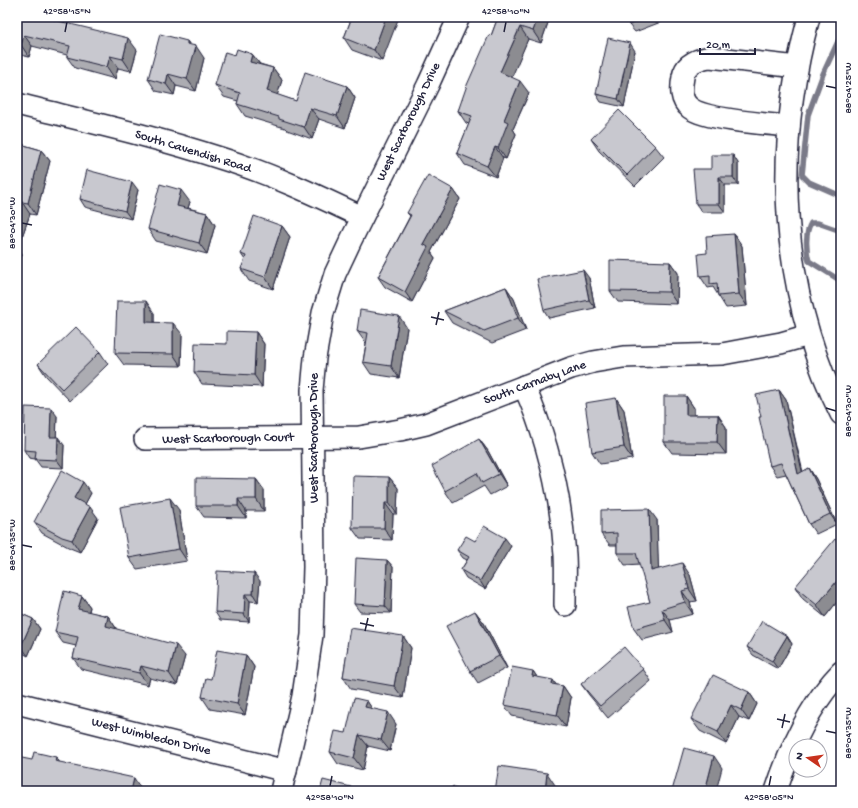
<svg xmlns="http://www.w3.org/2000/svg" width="858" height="808" font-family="'Gochi Hand',sans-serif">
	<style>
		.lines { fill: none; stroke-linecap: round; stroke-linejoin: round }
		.stream { stroke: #7a7a88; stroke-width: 5.5 }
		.street-casing { stroke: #22223b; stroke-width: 24 }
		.street { stroke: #fff; stroke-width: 21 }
		.wall { fill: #acacb2; stroke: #22223b }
		.shaded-wall { fill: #8c8c91; stroke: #22223b }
		.building { fill: #c8c8cf; stroke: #22223b }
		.ticks { fill: none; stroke: #22223b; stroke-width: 1.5 }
		.labels { text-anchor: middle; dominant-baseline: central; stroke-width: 3; stroke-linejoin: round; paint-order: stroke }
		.street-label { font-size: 13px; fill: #22223b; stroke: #fff }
		.neatline { fill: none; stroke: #22223b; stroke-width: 1.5 }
		.ticks-label { font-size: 10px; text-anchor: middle; fill: #22223b }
	</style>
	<rect width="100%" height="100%" fill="#fff"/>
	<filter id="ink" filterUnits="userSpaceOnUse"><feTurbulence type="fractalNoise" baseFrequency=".025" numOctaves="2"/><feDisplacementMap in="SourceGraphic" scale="8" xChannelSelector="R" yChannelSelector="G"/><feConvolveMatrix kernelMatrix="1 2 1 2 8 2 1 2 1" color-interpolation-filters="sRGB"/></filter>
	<g filter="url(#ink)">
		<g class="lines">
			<g class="stream">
				<path d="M841,35l-18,39 -15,41 -6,60 7,7 32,14"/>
				<path d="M841,231l-23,-8h-7c-6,9 -5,28 -2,38l32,20"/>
			</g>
			<defs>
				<g id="street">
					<path d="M809,17c-36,133 -30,273 32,397"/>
					<path d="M17,104c68,17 136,32 203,54 49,15 96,37 142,59"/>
					<path d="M789,126c-22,-2 -83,-6 -99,-18 -10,-8 -9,-20 -7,-31 2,-14 15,-18 27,-20l87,10"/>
					<path d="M524,386c24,54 37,110 41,169 1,17 0,33 0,50"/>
					<path d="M145,439l214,-2 41,-7 26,-6 145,-56 22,-6 30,-5 99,-3 59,-11 28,-8"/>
					<path d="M17,703l269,68"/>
					<path d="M281,791l22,-95 9,-61 2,-68 -2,-177 3,-32 8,-45 12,-39 16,-34 77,-155 31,-68"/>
					<path d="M776,791c14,-43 33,-86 65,-119"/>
				</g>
			</defs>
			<use href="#street" class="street-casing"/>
			<use href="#street" class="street"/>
		</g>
		<g class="wall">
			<path d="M17,17h44l3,4v1l73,28 -6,21 -13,-3 -3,11 -40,-11 -8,-11v-2l-35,-9 -3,11 -12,-3z"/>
			<path d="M352,17l30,44 -30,-11 -8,-12z"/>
			<path d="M498,17h52l-9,26 -13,-4 -17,38 18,16 -16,36 3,5 -10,25 -3,-1 -7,19 -31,-12 -8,-12 12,-29 -3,-1 -8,-12 33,-75z"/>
			<path d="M626,17h48l-39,15 -6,-7z"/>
			<path d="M187,41l2,3 15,14 -8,33 -20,-5 -2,9 -18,-4 -8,-12z"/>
			<path d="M635,51l-11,56 -23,-5 -5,-8z"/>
			<path d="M252,54l8,10 13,4 9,12 -5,15 19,6 51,-15 8,12 -10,30 -26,-9 -7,20 -25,-9 -2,-2 -40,-12 -8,-12 1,-3 -14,-4 -9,-12 20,-30z"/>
			<path d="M591,139l64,7 9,11 -29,29 -36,-35z"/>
			<path d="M17,143l24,7 9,11 -14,54 -6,-1 -12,34 4,6 -5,14z"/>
			<path d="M738,163v22h-13v27h-23l-6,-8 15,-35z"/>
			<path d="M453,189l7,10 -29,53 4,6 -23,44 -27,-15 -7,-10 32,-61 -3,-3z"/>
			<path d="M138,190l-7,29 -46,-12 -5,-8z"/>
			<path d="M190,202l-2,6 19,5 8,12 -8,29 -51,-13 -8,-12z"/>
			<path d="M282,226l8,11 -17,52 -24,-8 -8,-12 4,-9 -4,-6z"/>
			<path d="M734,234l8,12 5,60 -21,2 -13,-21 -5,1 -8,-12 7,-23z"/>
			<path d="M670,262l8,11 -1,31 -59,-2 -8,-11z"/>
			<path d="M589,278l6,30 -46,10 -5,-8z"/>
			<path d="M506,287l8,12 12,31 -34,13 -40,-20 -8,-12z"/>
			<path d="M154,313v9l28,12 -1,32 -57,-1 -9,-12z"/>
			<path d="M407,328l-8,50 -28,-4 -8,-12 3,-19 -1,-1 -8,-11z"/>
			<path d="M256,332l8,12 -2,43 -60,-3 -8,-12 33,-28z"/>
			<path d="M100,352l8,12 -38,37 -24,-25 -8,-12z"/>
			<path d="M779,390l7,10 17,72 6,-4 7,11 21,45 -21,10 -7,-10 -23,-50 -9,2 -7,-10 -9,-49z"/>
			<path d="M686,396l8,12v7h24l8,12v27l-54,-1 -8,-11z"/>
			<path d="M616,398l8,12 8,49 -32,5 -8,-12z"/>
			<path d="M57,416l-1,21 8,8 -1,23 -22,-1 -6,-8 -6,-1 -5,-8z"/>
			<path d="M479,439l9,12 19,35 -17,9 -6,-9 -31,17 -8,-12z"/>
			<path d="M389,477l9,11 -1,26h-4l-1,26 -32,-1 -8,-11z"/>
			<path d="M256,479l8,11v21h-18v7l-42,-1 -8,-11z"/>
			<path d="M91,493l-6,11 13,14 -18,34 -10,-4 -28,-15 -8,-11z"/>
			<path d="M179,510l8,51 -50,8 -8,-11z"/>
			<path d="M657,520l1,49 32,6 7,26 -7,1 3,12 -23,6 3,12 -31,8 -8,-11 16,-27 -10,-38 -15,1 -8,-12v-8h-7l-9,-11z"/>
			<path d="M475,541l36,5 -26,43 -19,-11 -5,-8 6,-10 -4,-2 -6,-8z"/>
			<path d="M841,544v53l-16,20 -22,-18 -8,-12z"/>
			<path d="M387,560l6,7 -2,46 -31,-1 -6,-8z"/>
			<path d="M260,581l-2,21 -8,-1 -1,21 -29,-2 -5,-8z"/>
			<path d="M82,596l8,11 -1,5 19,4 8,12v1l69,27 -8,29 -27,-7 -2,7 -67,-16 -8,-11 3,-12 -13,-3 -8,-11z"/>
			<path d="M475,611l9,12 23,45 -29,15 -8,-12z"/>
			<path d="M17,612l16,7 7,10 -12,27 -11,-6z"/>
			<path d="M403,636l8,12 -8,50 -52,-9 -8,-12 5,-29 -1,-2z"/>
			<path d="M787,636l5,8 -14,25 -25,-14 -6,-8z"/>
			<path d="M246,655l8,12 -9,48 -35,-6 -8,-12 9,-18z"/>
			<path d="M643,669l8,12 -43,37 -19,-23 -8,-11z"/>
			<path d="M533,671l4,6 20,8 6,1 8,12 -5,29 -54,-11 -8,-11z"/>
			<path d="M749,692l8,12 -8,17 -10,-4 -13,27 -26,-13 -9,-12z"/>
			<path d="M367,701l5,8 24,15 -6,27 -22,-5 -5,24 -25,-6 -8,-12 16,-19z"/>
		</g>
		<g class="shaded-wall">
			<path d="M54,17h7l3,4 -2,10 -8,-11z"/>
			<path d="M386,17h13l-17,44 -8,-11z"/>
			<path d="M538,17h12l-9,26 -8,-12z"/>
			<path d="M520,27l8,12 -19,45 -9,-12z"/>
			<path d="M24,35l8,11 -3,11 -8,-12z"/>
			<path d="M128,38l9,12 -6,21 -8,-12z"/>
			<path d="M187,41l8,11 1,-6 8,12 -8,33 -9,-12z"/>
			<path d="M630,43l5,8 -11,56 -6,-8z"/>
			<path d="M252,54l9,12 -11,-4z"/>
			<path d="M110,56l8,12 -3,11 -8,-12z"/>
			<path d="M273,68l9,12 -7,23 -8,-12z"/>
			<path d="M168,74l8,12 -2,9 -8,-11z"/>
			<path d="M520,81l9,12 -16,36 3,5 -10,25 -8,-11 6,-28z"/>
			<path d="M347,86l8,12 -10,30 -8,-12z"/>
			<path d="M310,108l9,11 -7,20 -8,-12z"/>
			<path d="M495,147l8,11 -7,19 -9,-11z"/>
			<path d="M41,150l9,11 -14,54 -8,-12z"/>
			<path d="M733,155l5,8v22l-5,-8z"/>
			<path d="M719,177l6,8v27l-6,-8z"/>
			<path d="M132,182l6,8 -7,29 -6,-8z"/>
			<path d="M453,189l7,10 -29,53 4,6 -23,44 -7,-10 18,-48z"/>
			<path d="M181,190l9,12 -5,15 -8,-11z"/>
			<path d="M22,202l8,12 -12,34 4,6 -5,14v-52z"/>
			<path d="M207,213l8,12 -8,29 -8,-11z"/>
			<path d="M282,226l8,11 -17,52 -8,-12z"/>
			<path d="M734,234l8,12 5,60 -8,-12z"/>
			<path d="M670,262l8,11 -1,31 -8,-12z"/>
			<path d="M583,270l6,8 6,30 -6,-8z"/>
			<path d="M506,287l8,12 12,31 -8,-12z"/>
			<path d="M146,301l8,12v20l-8,-11z"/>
			<path d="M399,316l8,12 -8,50 -8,-12z"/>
			<path d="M173,323l9,11 -1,32 -8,-12z"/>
			<path d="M256,332l8,12 -2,43 -8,-12z"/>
			<path d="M779,390l7,10 19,84 -7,-10z"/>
			<path d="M686,396l8,12v19l-8,-12z"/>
			<path d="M616,398l8,12 8,49 -8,-12z"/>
			<path d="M51,408l6,8 -1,29 -6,-8z"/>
			<path d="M718,415l8,12v27l-9,-12z"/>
			<path d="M58,437l6,8 -1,23 -6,-8z"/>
			<path d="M479,439l9,12 19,35 -8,-12z"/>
			<path d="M809,468l7,11 21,45 -7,-10z"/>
			<path d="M389,477l9,11 -1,26 -8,-11z"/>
			<path d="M256,479l8,11v21l-8,-12z"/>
			<path d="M83,482l8,11 -9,17 -8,-12z"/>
			<path d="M170,498l9,12 8,51 -8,-12z"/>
			<path d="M238,499l8,12v7l-8,-12z"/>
			<path d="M385,503l8,11 -1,26 -8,-12z"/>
			<path d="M90,507l8,11 -18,34 -8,-12z"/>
			<path d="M649,509l8,11 2,63 -8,-12z"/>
			<path d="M505,538l6,8 -26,43 -5,-8z"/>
			<path d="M387,560l6,7 -2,46 -6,-7z"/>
			<path d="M682,563l8,12 7,26 -8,-12z"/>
			<path d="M254,573l6,8 -2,21 -5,-8z"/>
			<path d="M841,576v21l-16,20 -8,-12z"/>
			<path d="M682,591l8,11 3,12 -8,-12z"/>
			<path d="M245,594l5,7 -1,21 -5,-8z"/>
			<path d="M82,596l8,11 -4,14 -8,-12z"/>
			<path d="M662,609l8,11 3,12 -8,-12z"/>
			<path d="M475,611l9,12 23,45 -8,-12z"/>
			<path d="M108,616l8,12 -2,10 -8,-12z"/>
			<path d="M33,619l7,10 -12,27 -7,-10z"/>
			<path d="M403,636l8,12 -8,50 -9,-12z"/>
			<path d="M787,636l5,8 -14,25 -6,-8z"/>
			<path d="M176,645l9,11 -8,29 -8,-12z"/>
			<path d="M246,655l8,12 -9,48 -8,-11z"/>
			<path d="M141,666l9,12 -2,7 -9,-12z"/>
			<path d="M533,671l8,12 -9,-7z"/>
			<path d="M553,680l8,12 -9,-8z"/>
			<path d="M563,686l8,12 -5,29 -9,-12z"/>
			<path d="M749,692l8,12 -8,17 -8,-11z"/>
			<path d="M367,701l8,12 -10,-6z"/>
			<path d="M731,705l8,12 -13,27 -8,-12z"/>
			<path d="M388,712l8,12 -6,27 -9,-11z"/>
			<path d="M359,735l9,11 -5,24 -9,-12z"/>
			<path d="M714,756l8,12 -6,23h-11z"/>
			<path d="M56,757l7,10 -8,-6z"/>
			<path d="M547,773l8,12 -1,6h-9z"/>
			<path d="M134,778l7,11v2h-10z"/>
		</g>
		<g class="building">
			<path d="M17,17h37v3l74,18 -5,21 -13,-3 -3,11 -40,-10 3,-11 -46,-11 -3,10 -4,-1z"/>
			<path d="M352,17h34l-12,33 -30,-12z"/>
			<path d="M498,17h40l-5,14 -13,-4 -20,45 20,9 -16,39 4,2 -10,26 -3,-1 -8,19 -30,-13 15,-37 -14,-5 9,-26 22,-50 2,1z"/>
			<path d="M626,17h22l-19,8z"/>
			<path d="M160,34l27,7v3l9,2 -9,33 -19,-5 -2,10 -18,-5z"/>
			<path d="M608,38l22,5 -12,56 -22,-5z"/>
			<path d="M237,49l15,5 -2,8 23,6 -6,23 29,10 9,-29 42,14 -10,30 -27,-8 -6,19 -25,-8v-2l-42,-13 3,-11 -25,-8 10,-33 10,3z"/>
			<path d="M619,110l36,36 -28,29 -36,-36z"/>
			<path d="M17,143l24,7 -13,53 -6,-1 -5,14z"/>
			<path d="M711,155h22v22h-14v27h-23l-3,-35h18z"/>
			<path d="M87,170l45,12 -7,29 -45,-12z"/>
			<path d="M428,175l25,14 -30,55 5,3 -23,45 -27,-15 33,-62 -4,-2z"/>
			<path d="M160,184l21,6 -4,16 30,7 -8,30 -51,-14z"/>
			<path d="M254,216l28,10 -17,51 -24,-8 5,-13 -5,-2z"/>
			<path d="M734,234l5,60 -21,2 -1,-13 -7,1v-9l-10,1 -2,-22 9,-1 -1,-17z"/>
			<path d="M610,260l60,2 -1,30 -59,-1z"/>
			<path d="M583,270l6,30 -45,10 -7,-31z"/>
			<path d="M506,287l12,31 -34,13 -40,-20z"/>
			<path d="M117,301h29v21l27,1v31l-58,-1z"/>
			<path d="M360,310l39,6 -8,50 -28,-4 5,-29 -11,-2z"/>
			<path d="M76,327l24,25 -38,37 -24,-25z"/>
			<path d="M227,331l29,1 -2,43 -60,-3 1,-29 32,1z"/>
			<path d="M779,390l19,84 11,-6 21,46 -21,10 -28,-61 -11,3 -11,-49h2l-5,-22z"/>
			<path d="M664,396h22v19h32l-1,27h-53z"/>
			<path d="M616,398l8,49 -32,5 -7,-49z"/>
			<path d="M25,407l26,1 -1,29h8l-1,23 -22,-1 1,-8 -12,-1z"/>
			<path d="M479,439l20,35 -17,9 -5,-10 -32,18 -13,-25z"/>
			<path d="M62,470l21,12 -9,16 16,9 -18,33 -10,-3 -28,-15z"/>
			<path d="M353,476l36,1v26h-4l-1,25h-32z"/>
			<path d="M196,478l60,1v20h-18v7h-42z"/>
			<path d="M170,498l9,51 -50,9 -9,-51z"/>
			<path d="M649,509l2,62 31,-8 7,26 -7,2 3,11 -23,7 3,11 -31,9 -6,-22 22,-5 -14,-49h-19v-20l-16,1v-24z"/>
			<path d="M484,526l21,12 -25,43 -19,-11 8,-13 -12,-7 9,-14 9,5z"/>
			<path d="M835,539l6,5v32l-24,29 -22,-18z"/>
			<path d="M356,558l31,2 -2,46 -31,-2z"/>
			<path d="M217,571l37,2 -1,21h-8l-1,20 -29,-2z"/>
			<path d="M64,591l18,5 -4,13 30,7 -2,10 70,19 -7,28 -28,-7 -2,7 -66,-15 5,-21 -23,-5z"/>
			<path d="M475,611l24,45 -29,15 -24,-45z"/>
			<path d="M17,612l16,7 -12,27 -4,-2z"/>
			<path d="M762,621l25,15 -15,25 -25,-14z"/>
			<path d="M350,628l53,8 -9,50 -51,-9 5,-31h-1z"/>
			<path d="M624,647l19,22 -43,37 -19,-22z"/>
			<path d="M217,650l29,5 -9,49 -35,-7 4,-19 5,1z"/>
			<path d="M512,667l21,4 -1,5 21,4 -1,4 11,2 -6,29 -53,-10z"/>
			<path d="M713,675l36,17 -8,18 -10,-5 -13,27 -27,-13z"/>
			<path d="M354,698l13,3 -2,6 23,5 -7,28 -22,-5 -5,23 -24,-6 5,-21 11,2z"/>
			<path d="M684,748l30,8 -9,35h-33z"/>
			<path d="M34,752l22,5 -1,4 79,17 -3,13h-114v-34l15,3z"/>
			<path d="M499,766l48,7 -2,18h-50z"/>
			<path d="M323,780l36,9v2h-39z"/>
			<path d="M453,786l6,5h-10z"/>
			<path d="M581,787l5,4h-8z"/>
		</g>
	</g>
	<path class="ticks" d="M65,32l2,-10M504,32l2,-10M826,86l10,2M22,223l10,2M431,317l13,3M436,325l3,-13M826,408l10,3M22,545l10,2M360,623l14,3M365,631l3,-13M777,719l13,3M782,728l3,-14M826,731l10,2M330,786l2,-10M769,786l2,-10"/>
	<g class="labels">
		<g class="street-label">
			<text transform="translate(409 122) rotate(-64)">West Scarborough Drive</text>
			<text transform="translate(193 152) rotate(17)">South Cavendish Road</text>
			<text transform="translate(535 383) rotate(-20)">South Carnaby Lane</text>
			<text transform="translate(314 438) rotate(-90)">West Scarborough Drive</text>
			<text transform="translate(228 439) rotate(-1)">West Scarborough Court</text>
			<text transform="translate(151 737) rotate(14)">West Wimbledon Drive</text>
		</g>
	</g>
	<rect width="858" height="808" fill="none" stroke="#fff" stroke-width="44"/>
	<g transform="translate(808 758) rotate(283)"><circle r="19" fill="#ffffff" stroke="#a7a7b1"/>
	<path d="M0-3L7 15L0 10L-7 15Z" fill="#c8321e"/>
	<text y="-6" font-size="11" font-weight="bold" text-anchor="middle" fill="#22223b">N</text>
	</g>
	<path d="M700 48v6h55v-6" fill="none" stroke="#22223b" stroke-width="2"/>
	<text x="706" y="48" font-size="12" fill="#22223b" stroke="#ffffff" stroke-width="3" paint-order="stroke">20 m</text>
	<rect x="22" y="22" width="814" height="764" class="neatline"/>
	<g class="ticks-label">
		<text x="67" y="14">42°58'15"N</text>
		<text x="506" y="14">42°58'10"N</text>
		<text transform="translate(847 88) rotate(-90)" y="4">88°04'25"W</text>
		<text transform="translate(11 223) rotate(-90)" y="4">88°04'30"W</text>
		<text transform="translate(847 411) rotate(-90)" y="4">88°04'30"W</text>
		<text transform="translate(11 545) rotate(-90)" y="4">88°04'35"W</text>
		<text transform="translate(847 733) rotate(-90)" y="4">88°04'35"W</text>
		<text x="330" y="800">42°58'10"N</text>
		<text x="769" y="800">42°58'05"N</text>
	</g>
</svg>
